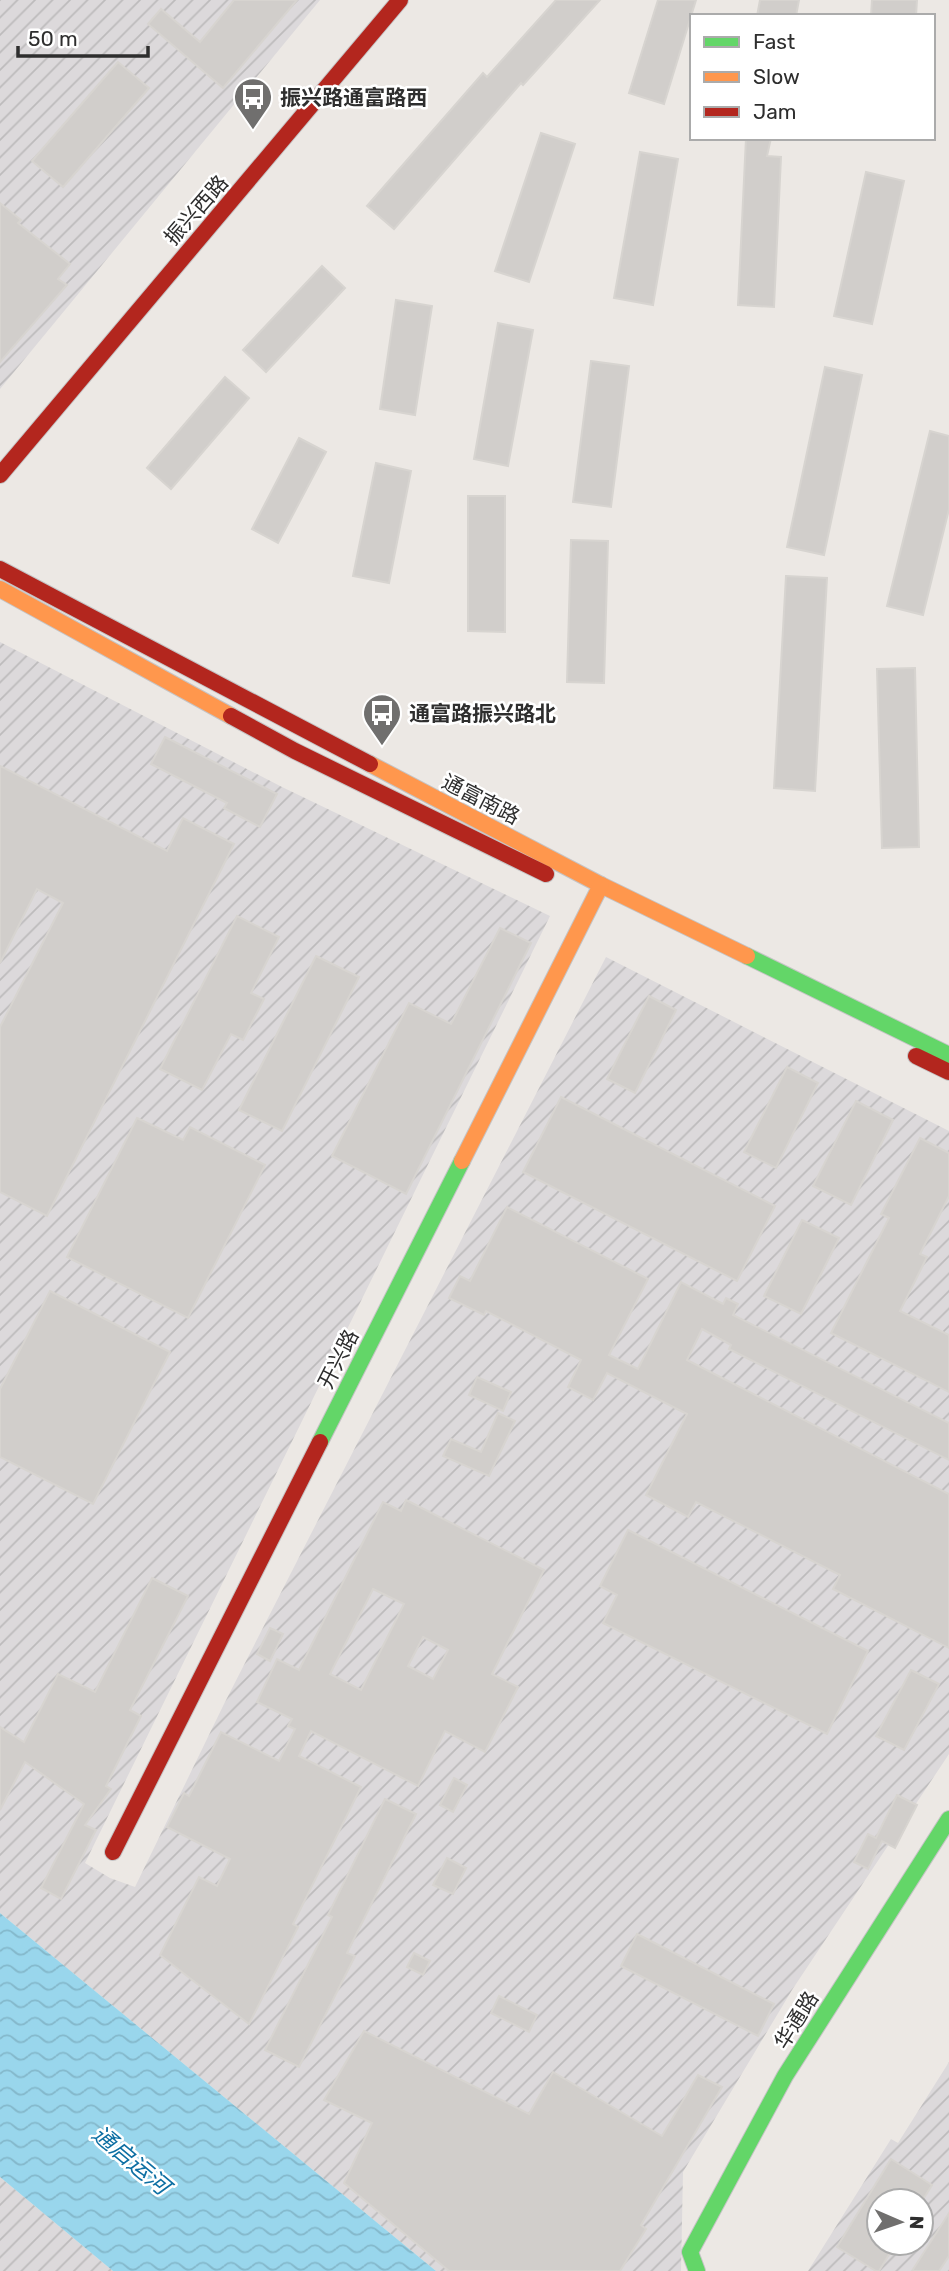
<svg xmlns="http://www.w3.org/2000/svg" width="949" height="2271" font-family="Rubik,'Noto Sans SC',sans-serif">
	<style>
		.industrial { fill: url(#industrial-furrows); fill-rule: evenodd }
		.water { fill: url(#water-waves) }
		.building { fill: #d1cecb; stroke: #d7d4d0; stroke-width: 2; fill-rule: evenodd }
		.lines { fill: none; stroke-linecap: round; stroke-linejoin: round }
		.fast-casing { stroke: #c5c4c5; stroke-width: 18 }
		.slow-casing { stroke: #c5c4c5; stroke-width: 18 }
		.jam-casing { stroke: #c5c4c5; stroke-width: 18 }
		.fast { stroke: #63d668; stroke-width: 16 }
		.slow { stroke: #ff974d; stroke-width: 16 }
		.jam { stroke: #b3261e; stroke-width: 16 }
		.labels { text-anchor: middle; dominant-baseline: central; stroke-width: 5; stroke-linejoin: round; paint-order: stroke }
		.poi-label { font-size: 21px; font-weight: bold; fill: #2e2e2e; stroke: #fff; text-anchor: start }
		.street-label { font-size: 21px; fill: #2e2e2e; stroke: #fff }
		.water-label { font-size: 23px; font-style: italic; fill: #0d6fa3; stroke: #fff }
	</style>
	<defs>
		<pattern id="industrial-furrows" width="10" height="10" patternUnits="userSpaceOnUse" patternTransform="scale(1.75)"><rect width="10" height="10" fill="#dcd9db"/><path d="M-1 1l2-2M0 10L10 0M9 11l2-2" fill="none" stroke="#bdbbbc"/></pattern>
		<pattern id="water-waves" width="16" height="10" patternUnits="userSpaceOnUse" patternTransform="scale(1.75)"><rect width="16" height="10" fill="#99d6ec"/><path d="M0 5q4-4 8 0t8 0" fill="none" stroke="#84b8cb"/></pattern>
	</defs>
	<rect width="100%" height="100%" fill="#ece8e4"/>
	<g class="industrial">
		<path d="M0,0h320l-320,389z"/>
		<path d="M0,642l282,145 268,129 -465,947 25,15 25,9 89,-183 382,-747 343,174v623l-157,236 -109,182 -2,99h-245l-436,-358z"/>
		<path d="M949,2062v209h-141l83,-132 7,4zM879,2201h42v42h-42z"/>
		<path d="M0,2177l113,94h-113z"/>
	</g>
	<path class="water" d="M0,1913l436,358h-323l-113,-94z"/>
	<g class="building">
		<path d="M234,0h63l-74,88 -75,-64 13,-15 39,33z"/>
		<path d="M556,0h44l-77,85 -2,-2 -127,146 -27,-23 116,-133 4,4z"/>
		<path d="M658,0h38l-32,104 -35,-11z"/>
		<path d="M760,0h39l-3,16h-39z"/>
		<path d="M872,0h45l-1,16h-45z"/>
		<path d="M118,62l31,26 -86,99 -31,-26z"/>
		<path d="M541,133l34,11 -46,138 -34,-11z"/>
		<path d="M746,138h25l-4,18 14,1 -7,150 -36,-2z"/>
		<path d="M640,152l38,7 -25,146 -39,-7z"/>
		<path d="M866,172l38,9 -32,143 -38,-8z"/>
		<path d="M0,203l21,17 -3,3 52,41 -12,15 9,6 -67,77z"/>
		<path d="M322,266l23,22 -79,84 -23,-22z"/>
		<path d="M396,300l36,6 -17,109 -35,-6z"/>
		<path d="M498,323l35,7 -25,136 -34,-7z"/>
		<path d="M591,361l38,5 -18,141 -38,-5z"/>
		<path d="M825,367l37,8 -38,180 -37,-8z"/>
		<path d="M225,377l24,21 -78,91 -24,-21z"/>
		<path d="M930,431l19,5v73l-26,106 -36,-9z"/>
		<path d="M299,438l27,14 -48,91 -26,-14z"/>
		<path d="M376,463l35,8 -22,112 -36,-7z"/>
		<path d="M468,496h37v136l-37,-1z"/>
		<path d="M571,540l37,1 -4,142 -37,-1z"/>
		<path d="M786,576l41,2 -12,213 -41,-3z"/>
		<path d="M915,668l4,179 -37,1 -5,-179z"/>
		<path d="M165,737l112,57 -17,33 -36,-19 3,-5 -76,-39z"/>
		<path d="M0,766l167,85 16,-33 51,26 -187,372 -47,-24v-165l63,-124 -26,-14 -37,74z"/>
		<path d="M237,916l42,21 -28,56 13,6 -21,41 -12,-6 -29,56 -42,-21z"/>
		<path d="M500,928l31,15 -125,251 -74,-38 77,-153 42,21z"/>
		<path d="M316,956l43,21 -77,154 -43,-21z"/>
		<path d="M649,996l27,14 -41,83 -28,-14z"/>
		<path d="M787,1067l31,16 -42,85 -32,-16z"/>
		<path d="M561,1097l214,109 -38,75 -214,-109z"/>
		<path d="M856,1101l37,19 -42,85 -38,-19z"/>
		<path d="M137,1118l46,22 7,-13 75,38 -77,153 -121,-61z"/>
		<path d="M920,1138l29,15v43l-29,58 7,3 -27,54 49,24v57l-118,-59 58,-115 -8,-4z"/>
		<path d="M507,1207l141,72 -39,76 29,14 43,-87 42,22 3,-6 12,6 -5,11 216,108v37l-220,-111 2,-4 -29,-16 -15,31 262,134v154l-116,-59 7,-14 -144,-73 -8,15 -42,-22 41,-81 -80,-41 -14,27 -25,-13 13,-27 -95,-49 -2,4 -35,-17 11,-22 10,5z"/>
		<path d="M802,1220l37,18 -38,76 -37,-18z"/>
		<path d="M50,1291l120,61 -77,152 -93,-47v-68z"/>
		<path d="M477,1377l34,15 -8,19 -34,-16z"/>
		<path d="M498,1413l17,8 -26,55 -46,-20 8,-17 30,13z"/>
		<path d="M406,1500l138,70 -52,104 26,13 -33,65 -40,-21 -27,55 -107,-55 -12,25 62,31 -68,137 5,3 -49,97 -89,-69 39,-78 18,9 13,-27 -63,-32 17,-34 5,3 32,-64 58,29 16,-32 -7,-3 4,-7 -35,-17 20,-43 22,11 84,-168 18,9zM373,1589l31,15 -43,86 -31,-16zM423,1637l25,13 -15,29 -25,-13z"/>
		<path d="M628,1530l240,121 -41,83 -224,-111 14,-28 -17,-9z"/>
		<path d="M152,1578l36,18 -58,114 11,6 -35,70 5,3 -26,36 11,5 -35,69 -20,-11 43,-84 -59,-42 -25,48v-83l24,15 34,-68 37,18z"/>
		<path d="M270,1628l13,6 -13,27 -13,-7z"/>
		<path d="M911,1670l28,14 -35,66 -28,-14z"/>
		<path d="M454,1778l13,7 -14,27 -13,-7z"/>
		<path d="M897,1795l20,10 -22,43 -13,-7 -14,28 -14,-7 14,-28 8,4z"/>
		<path d="M385,1799l31,15 -69,139 8,3 -56,111 -34,-17 67,-133 -4,-2z"/>
		<path d="M447,1858l19,10 -13,26 -20,-9z"/>
		<path d="M637,1934l137,70 -16,32 -137,-70z"/>
		<path d="M414,1953l16,8 -7,14 -16,-8z"/>
		<path d="M499,1996l38,19 -8,17 -38,-19z"/>
		<path d="M364,2031l165,83 24,-42 109,64 36,-61 24,12 -81,138 5,4 -26,42h-171l-105,-88 28,-60 -48,-23z"/>
		<path d="M891,2159l41,26 -10,16h-43v42h17l-17,28h-3l-39,-24z"/>
		<path d="M949,2213v43l-10,15h-27z"/>
	</g>
	<g class="lines">
		<defs>
			<g id="fast">
				<path d="M747,956l202,99"/>
				<path d="M320,1442l142,-281"/>
				<path d="M697,2271l-7,-19 95,-176 164,-257"/>
			</g>
			<g id="slow">
				<path d="M0,589l231,127"/>
				<path d="M370,764l231,121 146,71"/>
				<path d="M462,1161l139,-276"/>
			</g>
			<g id="jam">
				<path d="M0,475l400,-475"/>
				<path d="M0,569l370,195"/>
				<path d="M231,716l64,35 251,123"/>
				<path d="M916,1056l33,16"/>
				<path d="M113,1852l207,-410"/>
			</g>
		</defs>
		<use href="#fast" class="fast-casing"/>
		<use href="#slow" class="slow-casing"/>
		<use href="#jam" class="jam-casing"/>
		<use href="#fast" class="fast"/>
		<use href="#slow" class="slow"/>
		<use href="#jam" class="jam"/>
	</g>
	<defs>
		<symbol id="bus-pin" viewBox="-11 -11 22 30"><path d="M0 17L-7.5 6A9.5 9.5 0 1 1 7.5 6Z" fill="#706f6e" stroke="#fff"/><path d="M-5-6H5V4H4V6H2V4H-2V6H-4V4H-5ZM-3.5-4V0h7V-4ZM-3.5 1.2v1.5H-2V1.2ZM2 1.2v1.5H3.5V1.2Z" fill="#fff"/></symbol>
	</defs>
	<g fill-rule="evenodd">
		<use href="#bus-pin" x="231" y="75" width="44" height="60"/>
		<use href="#bus-pin" x="360" y="691" width="44" height="60"/>
	</g>
	<g class="labels">
		<g class="poi-label">
			<text x="280" y="97">振兴路通富路西</text>
			<text x="409" y="713">通富路振兴路北</text>
		</g>
		<g class="street-label">
			<text transform="translate(196 210) rotate(-49)">振兴西路</text>
			<text transform="translate(481 799) rotate(27)">通富南路</text>
			<text transform="translate(338 1359) rotate(-63)">开兴路</text>
			<text transform="translate(796 2020) rotate(-58)">华通路</text>
		</g>
		<g class="water-label">
			<text transform="translate(131 2160) rotate(40)">通启运河</text>
		</g>
	</g>
	<rect x="690" y="14" width="245" height="126" fill="#ffffff" stroke="#ababab" stroke-width="2"/>
	<rect x="704" y="37" width="35" height="10" fill="#63d668" stroke="#ababab" stroke-width="2"/>
	<text x="753" y="49" font-size="21" fill="#2e2e2e">Fast</text>
	<rect x="704" y="72" width="35" height="10" fill="#ff974d" stroke="#ababab" stroke-width="2"/>
	<text x="753" y="84" font-size="21" fill="#2e2e2e">Slow</text>
	<rect x="704" y="107" width="35" height="10" fill="#b3261e" stroke="#ababab" stroke-width="2"/>
	<text x="753" y="119" font-size="21" fill="#2e2e2e">Jam</text>
	<g transform="translate(900 2222) rotate(92)"><circle r="33" fill="#ffffff" stroke="#ababab" stroke-width="2"/>
	<path d="M0-5L12 26L0 18L-12 26Z" fill="#706f6e"/>
	<text y="-10" font-size="19" font-weight="bold" text-anchor="middle" fill="#2e2e2e">N</text>
	</g>
	<path d="M18 46v10h130v-10" fill="none" stroke="#2e2e2e" stroke-width="3.5"/>
	<text x="28" y="46" font-size="21" fill="#2e2e2e" stroke="#ffffff" stroke-width="5" paint-order="stroke">50 m</text>
</svg>
